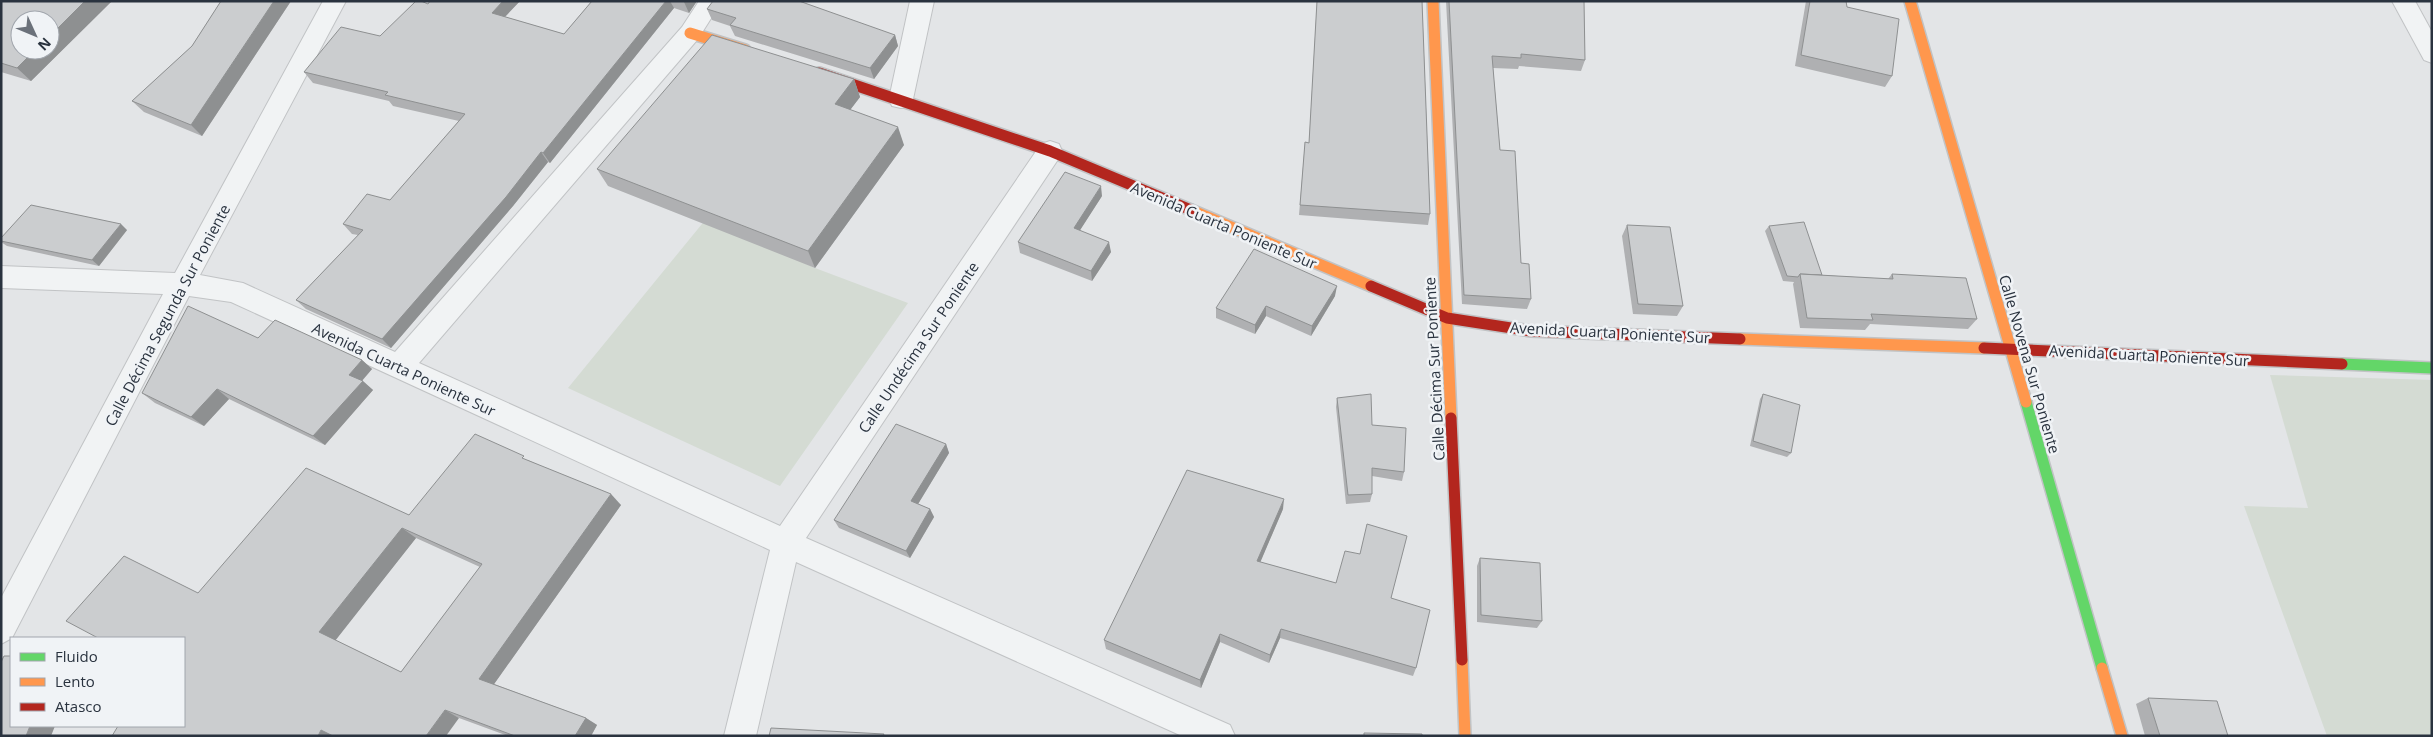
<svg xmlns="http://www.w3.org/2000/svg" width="2433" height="737" font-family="'Open Sans',sans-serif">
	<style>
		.green { fill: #d4dbd3 }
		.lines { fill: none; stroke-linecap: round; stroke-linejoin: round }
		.street-casing { stroke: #c1c3c5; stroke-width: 2 }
		.fast-casing { stroke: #c1c3c5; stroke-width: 14 }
		.slow-casing { stroke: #c1c3c5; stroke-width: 14 }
		.jam-casing { stroke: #c1c3c5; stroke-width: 14 }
		.street { fill: #f1f3f4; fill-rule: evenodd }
		.fast { stroke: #63d668; stroke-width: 11 }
		.slow { stroke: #ff974d; stroke-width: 11 }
		.jam { stroke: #b3261e; stroke-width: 11 }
		.wall { fill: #afb0b2; fill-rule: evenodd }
		.shaded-wall { fill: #8e9091 }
		.building { fill: #cbcdcf; stroke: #8e9091; fill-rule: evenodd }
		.labels { text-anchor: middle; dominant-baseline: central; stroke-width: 5; stroke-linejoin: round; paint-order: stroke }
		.street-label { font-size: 15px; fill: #2a333f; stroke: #f0f3f6 }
	</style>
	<rect width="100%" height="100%" fill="#e3e5e7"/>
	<g class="green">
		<path d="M706,219l109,49 93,35 -128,183 -212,-98z"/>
		<path d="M2270,375l162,5v356h-105l-83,-230 64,2z"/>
	</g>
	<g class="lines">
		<defs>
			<g id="street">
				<path d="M323,1h23l-146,274 43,8 152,69 287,-325 17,-26h23l-24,38 -279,324 361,163 261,-382 9,-3 9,3 3,7 -3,7 -253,380 424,187 5,11h-53l-386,-174 -40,174h-32l46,-186 -539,-248 -42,-6 -177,342 -11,6v-46l162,-304 -162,-6v-22l174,7z"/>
				<path d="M910,1h24l-21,98 -3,7 -9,2 -9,-2 -3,-7z"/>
				<path d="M2392,1h23l17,31v31l-8,-3z"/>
			</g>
			<g id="fast">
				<path d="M2342,364l90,4"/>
				<path d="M2026,402l76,266"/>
			</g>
			<g id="slow">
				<path d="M1433,1l18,417"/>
				<path d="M1910,1l116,401"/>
				<path d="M690,33l55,17"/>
				<path d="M1191,210l180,76"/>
				<path d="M1740,339l244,9"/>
				<path d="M1462,660l3,76"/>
				<path d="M2102,668l20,68"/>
			</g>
			<g id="jam">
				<path d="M819,73l231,78 141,59"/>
				<path d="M1371,286l76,32 84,13 209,8"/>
				<path d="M1984,348l358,16"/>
				<path d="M1451,418l11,242"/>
			</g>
		</defs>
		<use href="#street" class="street-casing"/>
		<use href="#fast" class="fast-casing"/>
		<use href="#slow" class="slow-casing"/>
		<use href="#jam" class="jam-casing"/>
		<use href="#street" class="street"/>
		<use href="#fast" class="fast"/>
		<use href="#slow" class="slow"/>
		<use href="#jam" class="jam"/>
	</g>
	<g class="wall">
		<path d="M1,1h111l-81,80 -30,-9z"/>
		<path d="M221,1h70l-89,135 -58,-24 -12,-11 60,-55z"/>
		<path d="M430,1h90l-15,16 59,17 28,-33h105l-8,12 -15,-5 -124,155 -2,-1 -35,44 -122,142 -85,-39 -10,-9 62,-65 -6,-1 -9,-10 47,-24 69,-79 -66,-15 -4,-5 -76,-18 -9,-11 76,-36 48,-32z"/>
		<path d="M1317,1h105l8,213 -2,11 -129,-10 6,-73 4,1z"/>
		<path d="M1446,1h138l1,59 -4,11 -62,-5 -1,3 -25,-1 7,82 21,113 10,36 -4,10 -65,-5z"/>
		<path d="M1806,1h40l1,6 45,69 -7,11 -90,-21z"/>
		<path d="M707,9l188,26 3,11 -24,33 -139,-43 -5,-10 -18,-6z"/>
		<path d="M854,79l6,18 -10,13 54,35 -89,123 -207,-82 -11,-17z"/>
		<path d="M1102,196l-22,34 31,22 -19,29 -72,-28 -2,-11z"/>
		<path d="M1627,225l56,81 -6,10 -44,-2 -11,-78z"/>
		<path d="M1769,226l53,49 66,4 4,-5 85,45 -9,10 -98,-5 -5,6 -65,-2 -7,-44 1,-2 -11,-1 -18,-50z"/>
		<path d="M127,230l-28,36 -92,-20 -6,-4v-4z"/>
		<path d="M1335,296l-24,40 -45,-20 -11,18 -39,-16v-10z"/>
		<path d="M258,338l104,22 10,9 -10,12 11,9 -48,55 -96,-46 -25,27 -49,-23 -13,-10z"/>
		<path d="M1763,394l28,59 -4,4 -37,-11 10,-47z"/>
		<path d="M1337,398l35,27 32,47 -2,9 -30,-5v18l-2,8 -24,2 -10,-97z"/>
		<path d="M946,444l3,9 -31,51 12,5 4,8 -24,41 -71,-30 -5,-8z"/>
		<path d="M528,460l93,45 -127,179 92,34 11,7 -6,11h-83l-49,-18 -261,-125 211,-78zM416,538l64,29 -79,105 -66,-32z"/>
		<path d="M1283,509l-23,53 131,36 25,70 -3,8 -133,-38 -11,25 -49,-21 -19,46 -95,-39 -2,-9z"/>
		<path d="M1480,558l62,63 -5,7 -60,-6v-56z"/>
		<path d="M2148,698l80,38h-83l-9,-32z"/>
	</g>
	<g class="shaded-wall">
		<path d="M85,1h27l-81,80 -14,-13 18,-18h15v-14z"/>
		<path d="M274,1h17l-89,135 -11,-11z"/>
		<path d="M503,1h17l-21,22 -7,-10z"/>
		<path d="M666,1h4l4,7 -124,155 -7,-10z"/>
		<path d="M685,1h12l-8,12 -5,-11z"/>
		<path d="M895,35l3,11 -24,33 -4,-11z"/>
		<path d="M854,79l6,18 -19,25 -6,-18z"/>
		<path d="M898,127l6,18 -89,123 -7,-17z"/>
		<path d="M541,152l7,10 -35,44 -122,142 -9,-9z"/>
		<path d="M1101,186l1,10 -27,42 -1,-10z"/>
		<path d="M121,224l6,6 -28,36 -7,-6z"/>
		<path d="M1109,242l2,10 -19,29 -1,-10z"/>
		<path d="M1337,286l-2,10 -24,40 1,-10z"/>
		<path d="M1266,306v10l-11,18v-9z"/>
		<path d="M362,360l10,9 -13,15 -10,-9z"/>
		<path d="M363,381l10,9 -48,55 -12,-9z"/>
		<path d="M217,389l12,10 -25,27 -13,-9z"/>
		<path d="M946,444l3,9 -34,56 -4,-8z"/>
		<path d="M611,494l10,11 -129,182 -13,-8z"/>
		<path d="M1284,499l-1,10 -26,61v-9z"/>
		<path d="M930,509l4,8 -24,41 -4,-7z"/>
		<path d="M402,528l14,10 -81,103 -16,-9z"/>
		<path d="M1281,629l-1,9 -11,25 1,-8z"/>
		<path d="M1220,634v8l-19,46 -1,-8z"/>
		<path d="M445,710l14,8 -13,18h-20z"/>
		<path d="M586,718l11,7 -6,11h-16z"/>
		<path d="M30,726h25l-4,10h-25z"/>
		<path d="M321,730l14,6h-17z"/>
	</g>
	<g class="building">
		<path d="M1,1h84l-35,35v-16h-30v30h15l-18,18 -16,-5z"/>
		<path d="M221,1h53l-83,124 -59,-24 60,-55z"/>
		<path d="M416,1h5l7,3 2,-3h73l-11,12 72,21 28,-33h74l-123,152 -2,-1 -35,45 -124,142 -86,-39 67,-70 -20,-6 24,-30 23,6 75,-86 -80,-19 3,-3 -84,-20 37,-45 39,9z"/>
		<path d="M713,1h86l96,34 -25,33 -140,-43 6,-7 -29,-9z"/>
		<path d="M1317,1h105l8,213 -130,-9 5,-63 4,1z"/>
		<path d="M1449,1h135l1,59 -64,-6v4l-29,-2 8,94 15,1 6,112 8,1 2,35 -67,-4z"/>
		<path d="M1810,1h36l1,6 52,12 -7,57 -91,-21z"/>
		<path d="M712,35l142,44 -19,25 63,23 -90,124 -211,-82z"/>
		<path d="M1065,172l36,14 -27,42 35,14 -18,29 -73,-29z"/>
		<path d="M31,205l90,19 -29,36 -91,-19v-3z"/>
		<path d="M1804,222l18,53 -22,-1 -2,3 -11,-1 -18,-50z"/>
		<path d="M1627,225l43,2 13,79 -45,-2z"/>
		<path d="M1254,249l83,37 -25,40 -46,-20 -11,19 -39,-17z"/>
		<path d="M1800,274l93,5 -1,-5 74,4 11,41 -106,-5 2,6 -66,-2z"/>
		<path d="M188,306l70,32 17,-18 87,40 -13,15 14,6 -50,55 -96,-47 -26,28 -49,-24z"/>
		<path d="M1371,394l1,31 34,3 -2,44 -32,-4v26l-24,1 -11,-97z"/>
		<path d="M1763,394l37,11 -9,48 -38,-12z"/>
		<path d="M896,424l50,20 -35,57 19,8 -24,42 -72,-31z"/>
		<path d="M475,434l49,22 -2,2 89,36 -132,185 107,39 -11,18h-60l-70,-26 -19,26h-93l-12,-6 -3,6h-206l6,-10h66v-88h-86l-32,-17 58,-65 74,37 108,-125 103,47zM402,528l80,36 -81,108 -82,-40z"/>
		<path d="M1187,470l97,29 -27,62 79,22 9,-32 15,3 7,-30 40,12 -16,62 39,12 -14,58 -135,-39 -11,26 -50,-21 -20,46 -96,-40z"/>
		<path d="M1480,558l60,5 2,58 -61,-6z"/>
		<path d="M4,656h7v70h19l-4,10h-25v-74z"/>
		<path d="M2148,698l69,3 11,35h-68z"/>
		<path d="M771,728l113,6 -1,2h-114z"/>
		<path d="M1364,733l58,1v2h-58z"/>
	</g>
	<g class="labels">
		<g class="street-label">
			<text transform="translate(1224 225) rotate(23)">Avenida Cuarta Poniente Sur</text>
			<text transform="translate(167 315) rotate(-62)">Calle Décima Segunda Sur Poniente</text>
			<text transform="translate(1610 332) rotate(3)">Avenida Cuarta Poniente Sur</text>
			<text transform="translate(918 347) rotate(-56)">Calle Undécima Sur Poniente</text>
			<text transform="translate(2149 355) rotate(3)">Avenida Cuarta Poniente Sur</text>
			<text transform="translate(2030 364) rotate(74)">Calle Novena Sur Poniente</text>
			<text transform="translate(404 369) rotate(25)">Avenida Cuarta Poniente Sur</text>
			<text transform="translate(1434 369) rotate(-93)">Calle Décima Sur Poniente</text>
		</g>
	</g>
	<rect width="2433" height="737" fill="none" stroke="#2a333f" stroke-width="5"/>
	<rect x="10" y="637" width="175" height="90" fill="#f0f3f6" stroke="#a1a6ad"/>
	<rect x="20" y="653" width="25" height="8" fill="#63d668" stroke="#a1a6ad"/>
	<text x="55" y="662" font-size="15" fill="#2a333f">Fluido</text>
	<rect x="20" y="678" width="25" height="8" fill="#ff974d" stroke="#a1a6ad"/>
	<text x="55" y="687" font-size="15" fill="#2a333f">Lento</text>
	<rect x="20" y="703" width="25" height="8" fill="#b3261e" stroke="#a1a6ad"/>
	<text x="55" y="712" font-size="15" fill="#2a333f">Atasco</text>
	<g transform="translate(35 35) rotate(134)"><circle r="24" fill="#f0f3f6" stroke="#a1a6ad"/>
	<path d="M0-4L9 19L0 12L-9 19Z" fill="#6b717a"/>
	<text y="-8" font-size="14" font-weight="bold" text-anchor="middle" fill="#2a333f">N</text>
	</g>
</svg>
